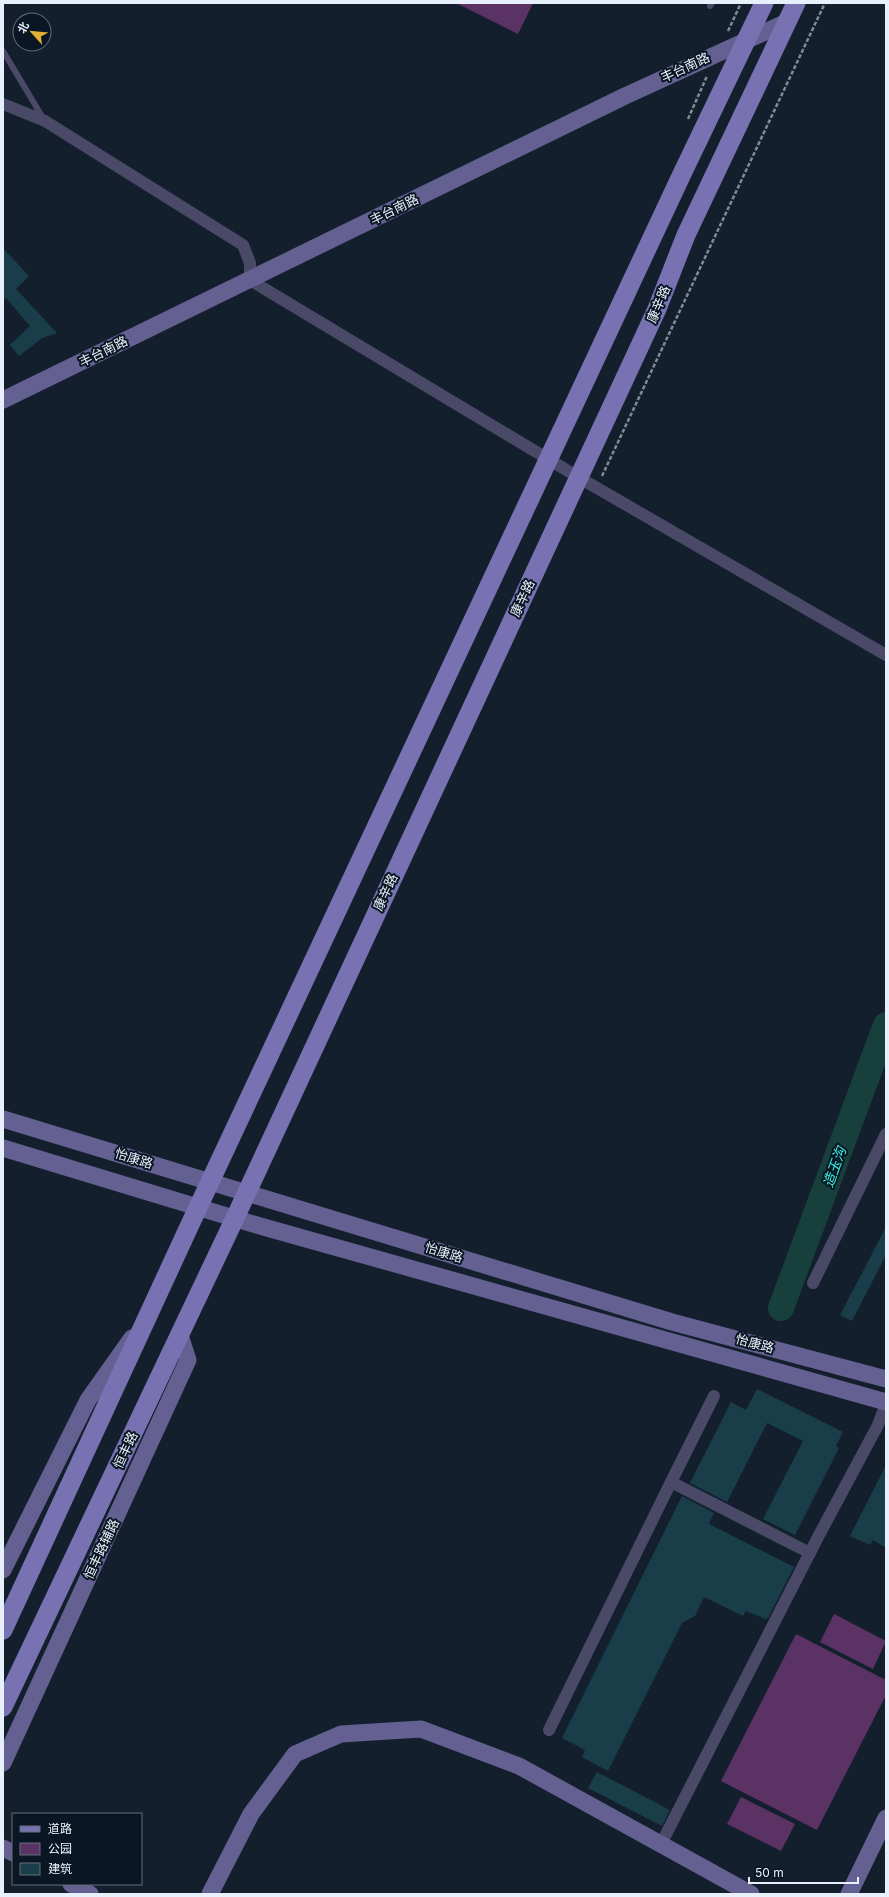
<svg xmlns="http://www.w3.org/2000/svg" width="889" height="1897" font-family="Inter,'Noto Sans SC',sans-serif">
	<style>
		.green { fill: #5b3264 }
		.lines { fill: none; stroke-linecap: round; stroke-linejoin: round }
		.river { stroke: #173f3b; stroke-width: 26 }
		.building { fill: #1a3e49 }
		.path { stroke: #818b97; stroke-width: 2.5; stroke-dasharray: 4 2; stroke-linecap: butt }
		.lane { stroke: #4b4968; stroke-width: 6 }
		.street { stroke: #4b4968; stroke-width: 12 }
		.secondary { stroke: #646091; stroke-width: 17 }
		.primary { stroke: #7872b2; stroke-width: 19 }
		.labels { text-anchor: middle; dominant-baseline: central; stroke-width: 4; stroke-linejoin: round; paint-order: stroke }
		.street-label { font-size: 13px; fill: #e8f1fb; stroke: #0a1623 }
		.water-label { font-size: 14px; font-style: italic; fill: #38f2e2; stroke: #0a1623 }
	</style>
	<rect width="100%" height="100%" fill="#131f2d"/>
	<g class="green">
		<path d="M456,3h77l-15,31z"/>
		<path d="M834,1614l52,27 -13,28 -53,-27z"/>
		<path d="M796,1634l90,46v15l-69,135 -96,-49z"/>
		<path d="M741,1797l54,27 -14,27 -54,-27z"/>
	</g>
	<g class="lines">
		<path class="river" d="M781,1308l105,-283"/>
	</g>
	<g class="building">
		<path d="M3,248l26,28 -13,13 41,44 -15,5 -23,18 -9,-11 20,-19 -24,-28 -3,3z"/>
		<path d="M886,1227v28l-34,66 -12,-6z"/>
		<path d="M757,1389l86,43 -7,14 3,2 -44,87 -32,-16 40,-78 -36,-18 -40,79 -37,-19 41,-81 15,8z"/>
		<path d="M886,1465v83l-13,-8 -3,5 -20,-9z"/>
		<path d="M682,1496l32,17 -5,11 85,43 -26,51 -3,1 -19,-8 -3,5 -39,-19 -9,19 -13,7 -74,148 -26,-14 3,-7 -23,-12z"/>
		<path d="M597,1772l73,38 -8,16 -74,-38z"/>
	</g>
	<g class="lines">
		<g class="path">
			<path d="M728,31l13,-28"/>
			<path d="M688,119l19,-43"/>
			<path d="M602,476l223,-473"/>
		</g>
		<g class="lane">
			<path d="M710,6l2,-3"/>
			<path d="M3,51l40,67"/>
		</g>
		<g class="street">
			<path d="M3,104l42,17 198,124 7,18v17l328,197 308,178"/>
			<path d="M813,1283l73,-149"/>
			<path d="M671,1482l43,-86"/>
			<path d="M549,1730l122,-248 139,71"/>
			<path d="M661,1844l157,-307 60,-112 8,-21"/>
		</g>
		<g class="secondary">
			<path d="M3,400l622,-304 162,-74"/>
			<path d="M3,1119l669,203 214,57"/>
			<path d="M3,1148l257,78 626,176"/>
			<path d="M3,1570l85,-170 44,-62"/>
			<path d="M3,1763l185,-403 -8,-25"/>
			<path d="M3,1848l10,5"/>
			<path d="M71,1884l19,10"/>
			<path d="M210,1894l41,-80 44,-60 46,-20 80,-5 98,37 232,128"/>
			<path d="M849,1894l37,-76"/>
		</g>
		<g class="primary">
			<path d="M3,1630l184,-399 494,-1055 83,-173"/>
			<path d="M3,1707l232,-489 422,-909 29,-74 110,-232"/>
		</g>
	</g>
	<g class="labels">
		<g class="street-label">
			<text transform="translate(685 67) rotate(-25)">丰台南路</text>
			<text transform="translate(394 209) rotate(-26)">丰台南路</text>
			<text transform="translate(658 304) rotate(-67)">康辛路</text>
			<text transform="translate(103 351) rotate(-26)">丰台南路</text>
			<text transform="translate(522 598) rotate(-65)">康辛路</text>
			<text transform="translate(385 892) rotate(-65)">康辛路</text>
			<text transform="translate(134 1158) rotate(17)">怡康路</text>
			<text transform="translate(444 1252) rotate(17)">怡康路</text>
			<text transform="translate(755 1343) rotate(15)">怡康路</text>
			<text transform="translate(125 1450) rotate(-65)">恒丰路</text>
			<text transform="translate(101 1549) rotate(-65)">恒丰路辅路</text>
		</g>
		<g class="water-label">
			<text transform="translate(834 1167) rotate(-70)">造玉沟</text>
		</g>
	</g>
	<rect width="889" height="1897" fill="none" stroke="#e8f1fb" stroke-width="8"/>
	<rect x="12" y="1813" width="130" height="72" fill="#0a1623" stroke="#636e79"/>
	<rect x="20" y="1826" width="20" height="6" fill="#7872b2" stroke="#636e79"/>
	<text x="48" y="1833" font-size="12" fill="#e8f1fb">道路</text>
	<rect x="20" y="1843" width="20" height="12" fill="#5b3264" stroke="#636e79"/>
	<text x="48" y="1853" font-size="12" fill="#e8f1fb">公园</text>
	<rect x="20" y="1863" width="20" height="12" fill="#1a3e49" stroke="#636e79"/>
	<text x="48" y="1873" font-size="12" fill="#e8f1fb">建筑</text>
	<g transform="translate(32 32) rotate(297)"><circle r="19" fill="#0a1623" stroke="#636e79"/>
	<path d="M0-3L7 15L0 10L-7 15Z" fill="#e2af34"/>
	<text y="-6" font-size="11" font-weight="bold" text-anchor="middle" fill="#e8f1fb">北</text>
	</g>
	<path d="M749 1877v6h109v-6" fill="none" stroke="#e8f1fb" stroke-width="2"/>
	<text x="755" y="1877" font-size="12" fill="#e8f1fb" stroke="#0a1623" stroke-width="3" paint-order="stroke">50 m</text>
</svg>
